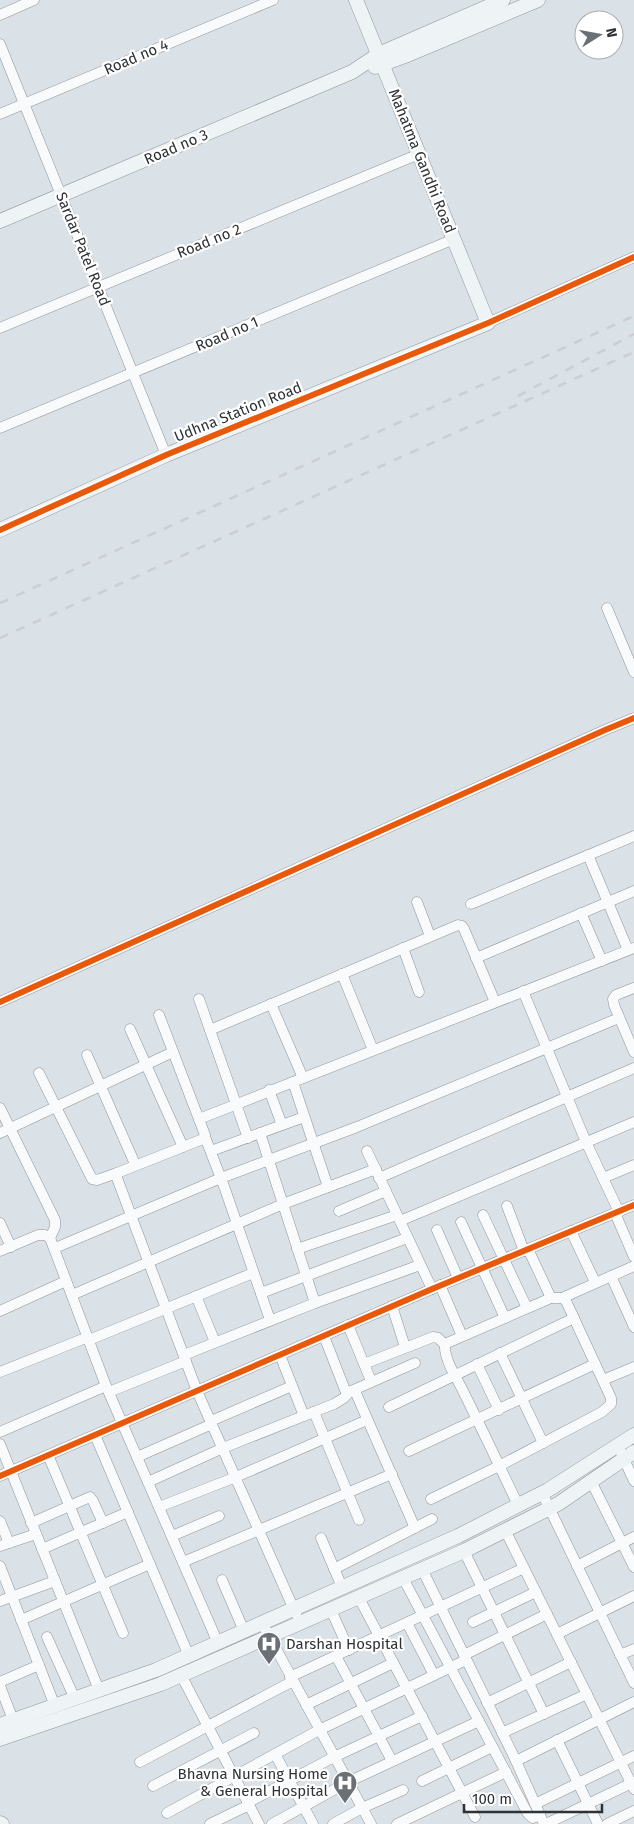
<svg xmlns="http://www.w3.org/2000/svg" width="634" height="1824" font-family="'Fira Sans',sans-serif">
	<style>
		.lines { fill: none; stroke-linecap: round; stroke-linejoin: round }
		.street-casing { stroke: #90969a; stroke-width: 11 }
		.secondary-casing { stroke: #90969a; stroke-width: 15 }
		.street { stroke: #f9fafb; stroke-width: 10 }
		.secondary { stroke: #eef3f6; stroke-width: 14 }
		.rail { stroke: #ccced0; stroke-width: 2.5; stroke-dasharray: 9 9; stroke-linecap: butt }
		.cycleway-casing { stroke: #fff; stroke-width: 9 }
		.cycleway { stroke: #e8590c; stroke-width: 6 }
		.labels { text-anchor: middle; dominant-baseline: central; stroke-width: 4.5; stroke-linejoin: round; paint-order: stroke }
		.street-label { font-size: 15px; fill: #2e3337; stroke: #fff }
		.poi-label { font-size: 15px; fill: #2e3337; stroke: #fff; text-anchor: start }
	</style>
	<rect width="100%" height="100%" fill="#dae1e7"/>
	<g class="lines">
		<defs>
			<g id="street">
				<path d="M0,15l34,-15"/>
				<path d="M0,44l166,411"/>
				<path d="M0,114l273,-114"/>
				<path d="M488,323l146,-66"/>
				<path d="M0,328l419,-174"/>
				<path d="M0,428l454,-189"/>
				<path d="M607,608l27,64"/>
				<path d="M588,855l40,95"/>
				<path d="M417,902l13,34"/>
				<path d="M471,904l163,-68"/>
				<path d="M581,913l21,48"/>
				<path d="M403,948l16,44"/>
				<path d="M476,958l158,-67"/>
				<path d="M342,974l31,76"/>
				<path d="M634,988l-18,7 -3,4 1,6 20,47"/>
				<path d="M523,991l63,151 33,70"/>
				<path d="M199,999l49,139"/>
				<path d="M0,1002l605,-272 29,-12"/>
				<path d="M271,1004l32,74"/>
				<path d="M130,1029l53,118"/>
				<path d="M210,1030l248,-105 4,1 2,3 31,73"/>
				<path d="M87,1055l48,109"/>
				<path d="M39,1073l53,106 5,1 20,-7 86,-34 2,-4 -46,-120"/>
				<path d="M293,1082l35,105"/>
				<path d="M269,1090l13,35"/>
				<path d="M0,1108l55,112v7l-5,11"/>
				<path d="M199,1119l435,-171"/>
				<path d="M0,1133l173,-81"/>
				<path d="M260,1133l55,170"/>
				<path d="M205,1137l20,52 45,131"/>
				<path d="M211,1151l93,-34"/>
				<path d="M367,1151l65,138"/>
				<path d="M117,1173v5l80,213 99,223"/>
				<path d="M379,1178l255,-110"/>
				<path d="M603,1178l31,-13"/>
				<path d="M507,1206l17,45"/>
				<path d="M339,1211l47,-20"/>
				<path d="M615,1213l19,44"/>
				<path d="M483,1215l44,93"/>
				<path d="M400,1221l234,-99"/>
				<path d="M461,1222l44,96"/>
				<path d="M0,1223l11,24"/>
				<path d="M437,1230l21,48"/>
				<path d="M571,1231l24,51"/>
				<path d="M55,1248l166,-70 136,-51 262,-109"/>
				<path d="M297,1249l100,-34"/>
				<path d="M528,1249l23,49"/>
				<path d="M0,1251l38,-16h7l5,3 56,148 112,257"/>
				<path d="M611,1276l23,51"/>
				<path d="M440,1285l22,51"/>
				<path d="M261,1293l146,-55"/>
				<path d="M72,1295l211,-91 93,-35"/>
				<path d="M196,1296l19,46"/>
				<path d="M562,1298l72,-32"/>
				<path d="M392,1306l13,41"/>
				<path d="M0,1311l66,-30"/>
				<path d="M348,1325l23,56"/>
				<path d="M324,1336l21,54 4,2 66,-29"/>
				<path d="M89,1340l164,-67"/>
				<path d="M500,1353l43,90"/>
				<path d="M184,1355l131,-52 105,-38"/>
				<path d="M280,1355l24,61"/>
				<path d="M364,1364l69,-27 5,1 7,7"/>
				<path d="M477,1364l22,46"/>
				<path d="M0,1372l88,-35"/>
				<path d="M603,1380l31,-13"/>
				<path d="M355,1391l60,137"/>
				<path d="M109,1392l77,-31"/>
				<path d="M389,1407l185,-89"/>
				<path d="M314,1412l45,108"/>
				<path d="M211,1421l81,-35"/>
				<path d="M0,1432l106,-46"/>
				<path d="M95,1435l94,221"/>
				<path d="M0,1444l99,246"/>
				<path d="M618,1446l16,35"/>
				<path d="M409,1451l186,-87"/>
				<path d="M48,1455l75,178"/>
				<path d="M137,1457l75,-33"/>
				<path d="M0,1476l432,-187 202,-84"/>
				<path d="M591,1481l43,86"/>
				<path d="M148,1482l75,-34 111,-44 10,-6 5,-6"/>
				<path d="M542,1493l92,190"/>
				<path d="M431,1499l68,-33 103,-54 9,-8v-6l-45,-97 -4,-3h-11l-104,45 -2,2c-1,15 12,33 18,46 19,38 37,76 55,114"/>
				<path d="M159,1507l77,-30 131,-57"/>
				<path d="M0,1521l9,22"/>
				<path d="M31,1523l59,-26 3,4 10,22"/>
				<path d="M505,1530l129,259"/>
				<path d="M172,1536l47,-20"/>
				<path d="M321,1538l21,49"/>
				<path d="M0,1546l36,-12"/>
				<path d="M42,1549l86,-37"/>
				<path d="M464,1551l80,163"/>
				<path d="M183,1562l209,-88"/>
				<path d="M0,1566l55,140"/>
				<path d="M577,1566l57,-29"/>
				<path d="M334,1569l98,-50"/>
				<path d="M422,1569l94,192 28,63"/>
				<path d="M403,1578l125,236 5,4 7,-3"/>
				<path d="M222,1580l22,51"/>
				<path d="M359,1598l116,219"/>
				<path d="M0,1601l55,-20"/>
				<path d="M331,1610l18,40"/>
				<path d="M21,1620l129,-56"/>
				<path d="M473,1622l63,-30"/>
				<path d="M262,1623l109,201"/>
				<path d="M407,1623l27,52"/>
				<path d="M557,1634l77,-38"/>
				<path d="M47,1637l28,62"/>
				<path d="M464,1655l83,-41"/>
				<path d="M620,1655l14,-6"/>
				<path d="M336,1656l56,105"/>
				<path d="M181,1675l78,149"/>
				<path d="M290,1677l234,-109"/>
				<path d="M0,1682l39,-17"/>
				<path d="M0,1686l13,34"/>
				<path d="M487,1703l84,-41"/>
				<path d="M306,1705l87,-42"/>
				<path d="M502,1733l85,-39"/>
				<path d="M557,1740l41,84"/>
				<path d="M275,1754l38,70"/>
				<path d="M516,1761l118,-59"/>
				<path d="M140,1762l153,-81"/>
				<path d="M422,1781l70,-34"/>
				<path d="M153,1786l101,-53"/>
				<path d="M247,1803l87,-46 88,-41"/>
				<path d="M535,1804l99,-48"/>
				<path d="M167,1813l152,-83 147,-70"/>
				<path d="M210,1824l39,-19"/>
				<path d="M272,1824l76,-42 131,-61"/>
				<path d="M333,1824l29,-16 41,-18"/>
				<path d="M397,1824l109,-52"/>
				<path d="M546,1824l88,-42"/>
				<path d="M607,1824l27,-13"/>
			</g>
			<g id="secondary">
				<path d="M375,67l30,-11 133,-56"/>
				<path d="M0,221l352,-149 27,-18 124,-54"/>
				<path d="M0,530l166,-75 322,-132 -132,-323"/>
				<path d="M0,1725l156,-55 302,-134 90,-46 86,-55"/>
				<path d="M0,1739l161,-55 303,-133 94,-47 76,-52"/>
				<path d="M0,1823l2,1"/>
			</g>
		</defs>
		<use href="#street" class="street-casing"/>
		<use href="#secondary" class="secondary-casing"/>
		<use href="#street" class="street"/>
		<use href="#secondary" class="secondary"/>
		<g class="rail">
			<path d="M518,396l116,-62"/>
			<path d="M0,603l634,-287"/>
			<path d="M0,638l634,-286"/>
		</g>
		<defs>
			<g id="cycleway">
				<path d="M0,530l166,-75 322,-132 146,-66"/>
				<path d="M0,1002l605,-272 29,-12"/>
				<path d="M0,1476l432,-187 202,-84"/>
			</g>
		</defs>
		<use href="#cycleway" class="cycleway-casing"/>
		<use href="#cycleway" class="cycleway"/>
	</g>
	<defs>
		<symbol id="hospital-pin" viewBox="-11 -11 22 30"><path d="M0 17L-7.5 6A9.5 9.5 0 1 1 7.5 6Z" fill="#6a7075" stroke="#fff"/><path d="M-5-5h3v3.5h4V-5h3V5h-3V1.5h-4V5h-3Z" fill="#fff"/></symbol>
	</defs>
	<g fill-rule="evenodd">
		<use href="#hospital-pin" x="255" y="1630" width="28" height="38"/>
		<use href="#hospital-pin" x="331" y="1769" width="28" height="38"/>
	</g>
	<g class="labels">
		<g class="street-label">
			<text transform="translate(136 57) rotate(-23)">Road no 4</text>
			<text transform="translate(176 147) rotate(-23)">Road no 3</text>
			<text transform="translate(422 161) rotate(68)">Mahatma Gandhi Road</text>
			<text transform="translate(209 241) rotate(-22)">Road no 2</text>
			<text transform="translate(83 249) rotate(68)">Sardar Patel Road</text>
			<text transform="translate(227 334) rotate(-23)">Road no 1</text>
			<text transform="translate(238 412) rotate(-22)">Udhna Station Road</text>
		</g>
		<g class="poi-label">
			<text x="286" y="1644">Darshan Hospital</text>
			<text x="328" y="1774" text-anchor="end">Bhavna Nursing Home<tspan x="328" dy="17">&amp; General Hospital</tspan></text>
		</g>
	</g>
	<g transform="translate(599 35) rotate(79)"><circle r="24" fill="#ffffff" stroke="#abadaf"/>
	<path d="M0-4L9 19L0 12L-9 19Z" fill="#6a7075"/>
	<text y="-8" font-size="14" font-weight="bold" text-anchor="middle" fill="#2e3337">N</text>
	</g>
	<path d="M464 1804v8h138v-8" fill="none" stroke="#2e3337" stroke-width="2.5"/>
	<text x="472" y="1804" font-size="15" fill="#2e3337" stroke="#ffffff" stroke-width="4" paint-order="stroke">100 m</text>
</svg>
